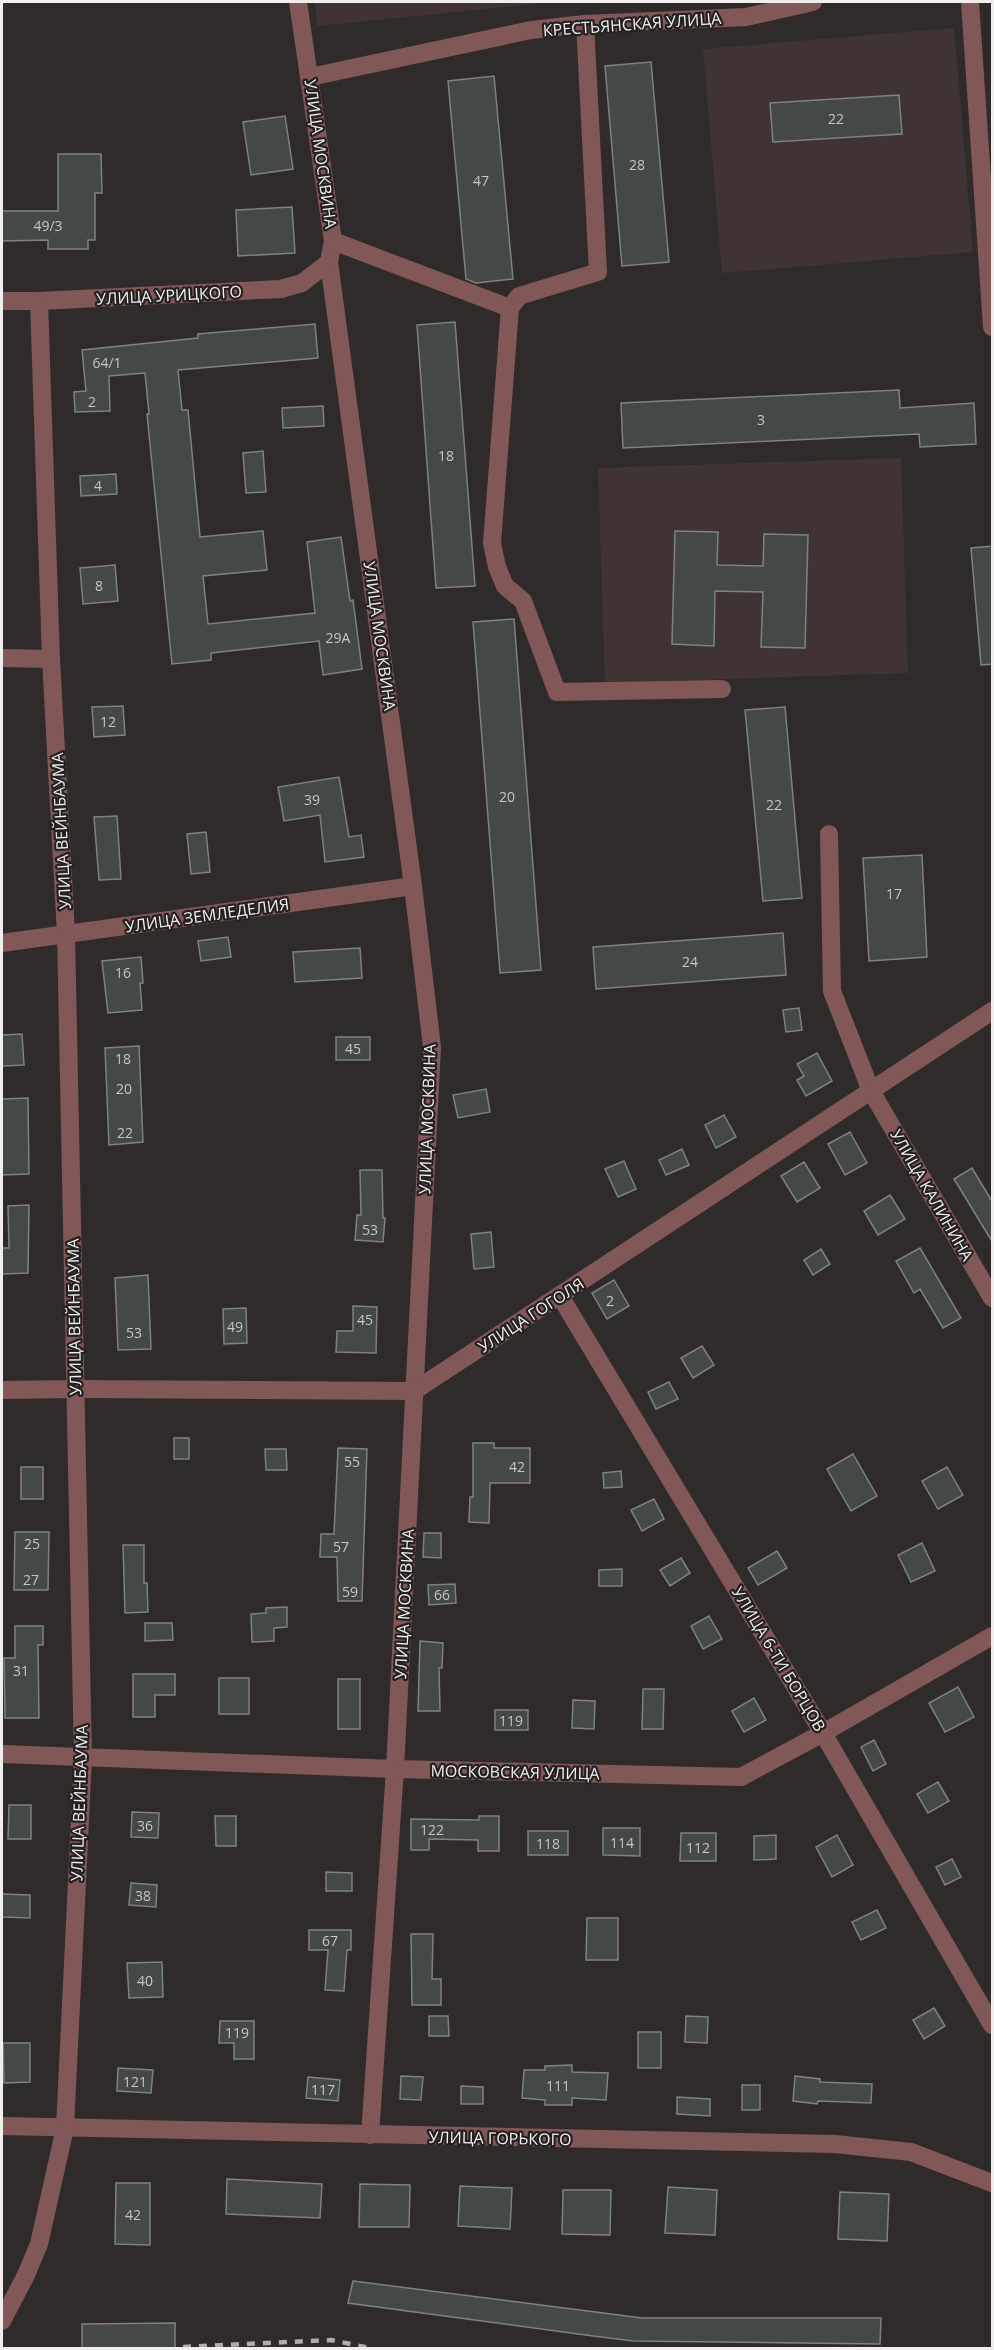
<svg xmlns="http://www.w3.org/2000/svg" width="994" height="2350" font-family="'Open Sans',sans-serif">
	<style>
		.built { fill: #3f3433 }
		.building { fill: #444846; stroke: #7d8280; stroke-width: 1.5 }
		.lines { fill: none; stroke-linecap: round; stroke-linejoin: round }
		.minor { stroke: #825757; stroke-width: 18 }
		.rail { stroke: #afacac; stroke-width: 4.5; stroke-dasharray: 8 8; stroke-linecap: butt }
		.labels { text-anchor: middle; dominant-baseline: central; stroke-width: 4.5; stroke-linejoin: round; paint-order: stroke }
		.number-label { font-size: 14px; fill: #c6c4c4 }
		.street-label { font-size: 16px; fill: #f1eeee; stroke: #252121 }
	</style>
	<rect width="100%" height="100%" fill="#2f2b2b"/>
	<g class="built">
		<path d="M315,2h239l-237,24z"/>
		<path d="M954,28l19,224 -251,21 -19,-224z"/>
		<path d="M901,458l7,215 -303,10 -7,-215z"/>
	</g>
	<g class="building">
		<path d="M651,62l18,200 -47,4 -17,-200z"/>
		<path d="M494,76l19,203 -37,4 -10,-4 -18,-198z"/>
		<path d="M899,95l3,39 -129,8 -3,-39z"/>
		<path d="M285,116l8,53 -42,6 -8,-53z"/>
		<path d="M58,154h43l1,39h-7v47h-7v9h-40v-9l-46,1v-30h56z"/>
		<path d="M292,207l3,46 -57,3 -2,-46z"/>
		<path d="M455,322l20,264 -39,2 -19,-263z"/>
		<path d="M315,324l3,34 -140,12 4,40h6l12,127 63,-6 4,39 -64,6 5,48 107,-11 -8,-71 34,-5 9,64 3,-1 9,69 -39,6 -4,-34 -108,12v7l-39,4 -25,-250h2l-4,-41 -36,3 1,35 -35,1 -1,-20 12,-1 -4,-41 116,-12v-4z"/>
		<path d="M899,390l1,18 74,-5 2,41 -56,3 -1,-13 -296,14 -2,-45z"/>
		<path d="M323,406l1,20 -41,2 -1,-20z"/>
		<path d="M263,451l3,41 -20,1 -3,-40z"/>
		<path d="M116,474l1,20 -36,2 -1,-20z"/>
		<path d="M675,531l43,1 -1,33 46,1 1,-32 44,1 -3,113 -44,-1 2,-55 -48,-1 -1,55 -42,-2z"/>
		<path d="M993,546v118l-12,1 -10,-117z"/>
		<path d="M115,565l3,36 -35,3 -3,-36z"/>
		<path d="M514,619l27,351 -41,3 -27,-351z"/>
		<path d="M123,706l2,29 -31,2 -2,-30z"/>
		<path d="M785,707l17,191 -39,3 -18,-191z"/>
		<path d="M339,777l10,60 12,-2 3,22 -39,5 -5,-47 -36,6 -6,-34z"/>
		<path d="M117,816l4,63 -22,1 -5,-63z"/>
		<path d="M206,832l4,40 -19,2 -4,-40z"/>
		<path d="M922,855l5,102 -58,4 -6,-103z"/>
		<path d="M783,933l3,42 -190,14 -3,-42z"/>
		<path d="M228,937l3,20 -30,4 -3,-20z"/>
		<path d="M360,948l2,30 -67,4 -2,-30z"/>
		<path d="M141,957l2,26h-3l2,27 -34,3 -6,-52z"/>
		<path d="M799,1008l3,22 -16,2 -3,-22z"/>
		<path d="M22,1034l2,31 -22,1v-31z"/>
		<rect x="336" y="1037" width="34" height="23"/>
		<path d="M139,1046l4,96 -34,3 -4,-97z"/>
		<path d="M817,1053l15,28 -26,15 -9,-16 7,-4 -7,-12z"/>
		<path d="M486,1089l4,23 -32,6 -5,-23z"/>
		<path d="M28,1098l1,76 -27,1v-76z"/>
		<path d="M724,1115l12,22 -20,11 -11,-23z"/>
		<path d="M850,1132l17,31 -22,12 -17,-31z"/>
		<path d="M682,1149l7,16 -23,10 -7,-15z"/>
		<path d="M624,1161l12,28 -18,8 -13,-28z"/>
		<path d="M804,1162l16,26 -23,14 -16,-26z"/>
		<path d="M972,1168l21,35v40l-39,-64z"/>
		<path d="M360,1170h22l1,48h2l-2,24 -28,-2 2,-25h4z"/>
		<path d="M890,1195l15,24 -27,16 -14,-24z"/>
		<path d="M29,1205l-1,68 -26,1v-26h7l-1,-42z"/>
		<path d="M491,1232l3,35 -20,2 -3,-35z"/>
		<path d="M920,1248l41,70 -18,10 -23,-39 -6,4 -18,-32z"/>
		<path d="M821,1249l9,15 -17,11 -9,-15z"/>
		<path d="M148,1275l3,74 -33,1 -3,-72z"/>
		<path d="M614,1280l15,26 -22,13 -15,-26z"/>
		<path d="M353,1306l24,1 -1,46 -40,-1 1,-21h16z"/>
		<path d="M246,1308l1,35 -23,1 -1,-35z"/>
		<path d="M702,1346l12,19 -21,13 -12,-20z"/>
		<path d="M669,1382l9,17 -22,10 -8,-17z"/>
		<rect x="174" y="1438" width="15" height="21"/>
		<path d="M473,1443h21v5h36v35h-40l-1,40 -20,-1 1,-25h3z"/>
		<path d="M338,1448l29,1 -5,152h-24l-1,-44h-17l1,-23h13z"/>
		<path d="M265,1449h21l1,21h-21z"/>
		<path d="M853,1454l24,42 -26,15 -24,-42z"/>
		<rect x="21" y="1467" width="22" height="32"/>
		<path d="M947,1467l16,28 -25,14 -16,-28z"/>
		<path d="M621,1471l1,16 -18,1 -1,-15z"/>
		<path d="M654,1499l10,20 -22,12 -11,-21z"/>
		<path d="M15,1532h34l-1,58h-34z"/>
		<path d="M424,1533h17v25l-18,-1z"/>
		<path d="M922,1543l13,28 -24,11 -13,-27z"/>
		<path d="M123,1545h21v38h3l1,29 -23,1z"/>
		<path d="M777,1551l10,17 -29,17 -10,-17z"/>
		<path d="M681,1558l9,15 -20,13 -10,-16z"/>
		<path d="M622,1569v17h-23v-16z"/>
		<path d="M455,1584l1,19 -27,2 -1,-20z"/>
		<path d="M287,1607v20l-13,1v13l-22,1 -1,-28 15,-1v-5z"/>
		<path d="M709,1616l13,23 -19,10 -12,-23z"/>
		<path d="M145,1623h27l1,17 -28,1z"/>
		<path d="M15,1626h28v19h-5l1,73h-34l-1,-60h11z"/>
		<path d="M420,1641l23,2 -1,25h-3l1,43h-22z"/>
		<path d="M133,1674h42v21h-20v22h-22z"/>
		<rect x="219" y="1678" width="30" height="36"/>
		<rect x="338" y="1679" width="22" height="50"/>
		<path d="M958,1687l16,30 -29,15 -16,-29z"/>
		<path d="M643,1689h21l-1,40h-21z"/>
		<path d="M754,1698l12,22 -22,12 -12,-21z"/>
		<path d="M573,1700l22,1 -1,28 -22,-1z"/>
		<rect x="495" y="1710" width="33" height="20"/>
		<path d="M874,1740l12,24 -13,7 -12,-24z"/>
		<path d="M938,1782l11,19 -21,12 -11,-19z"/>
		<path d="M9,1805h22v34h-23z"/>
		<path d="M132,1812l27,1 -1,25 -27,-1z"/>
		<path d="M215,1816h21v30h-20z"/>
		<path d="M479,1816h20v35h-21v-11l-49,-1v11h-18v-31l68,1z"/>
		<path d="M603,1828h37v28l-37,-1z"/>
		<rect x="528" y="1831" width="40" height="24"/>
		<path d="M681,1833h35v28h-36z"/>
		<path d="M776,1835v24l-22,1v-24z"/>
		<path d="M837,1835l16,30 -21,12 -16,-30z"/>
		<path d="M952,1859l9,18 -16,8 -9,-18z"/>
		<path d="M326,1872l26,1v18h-26z"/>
		<path d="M131,1883l26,2 -1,22 -27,-2z"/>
		<path d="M2,1894l28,1v23l-28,-1z"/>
		<path d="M877,1910l9,18 -25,12 -9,-18z"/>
		<path d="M587,1918h31v42h-32z"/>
		<path d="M309,1930h42v20h-4l-3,41 -19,-1 3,-40h-19z"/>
		<path d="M411,1934h22l-1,45h9v26h-29z"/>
		<path d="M162,1962l1,35 -34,1 -2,-35z"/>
		<path d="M934,2008l11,18 -21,13 -11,-19z"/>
		<path d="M429,2016h19l1,20h-20z"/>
		<path d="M686,2016l22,1 -1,26 -22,-1z"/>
		<path d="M220,2021h34v38h-20v-16h-15z"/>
		<rect x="638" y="2032" width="23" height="36"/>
		<path d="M3,2043h27v39l-26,1z"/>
		<path d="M572,2065v7l36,1 -2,27 -34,-2v7h-27v-5l-23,-2 2,-28h21v-4z"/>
		<path d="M118,2068l35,2 -2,23 -34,-2z"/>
		<path d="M401,2076l22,1 -2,23 -21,-1z"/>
		<path d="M795,2076l25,3v3l52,2 -1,19 -53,-2 -1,3 -24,-3z"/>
		<path d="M308,2077l32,3 -2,21 -32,-3z"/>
		<rect x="742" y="2085" width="18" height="25"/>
		<path d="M461,2086l22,1v17h-22z"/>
		<path d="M677,2097l33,2v17l-33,-2z"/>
		<path d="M227,2179l95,5 -2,34 -94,-4z"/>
		<path d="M116,2183h34v62l-35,-1z"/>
		<path d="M360,2184l50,1 -1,42h-50z"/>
		<path d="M460,2186l52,2 -2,41 -52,-3z"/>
		<path d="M668,2187l49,3 -2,45 -50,-2z"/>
		<path d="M563,2190h48l-1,45 -48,-1z"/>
		<path d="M840,2192l49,2 -2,47 -49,-2z"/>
		<path d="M353,2281l289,37h239l-1,26 -247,-3 -40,-5 -245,-33z"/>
		<path d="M175,2323v26h-93v-25z"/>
	</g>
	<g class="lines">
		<g class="minor">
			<path d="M298,2l35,239 -4,21 84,624 19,161 -37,722 -25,366"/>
			<path d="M970,2l22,325"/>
			<path d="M585,24l13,248 -79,24 -9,12 -18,235 5,24 8,19 18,15 34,91 165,-3"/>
			<path d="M310,77l221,-47 54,-6 161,-7 67,-15"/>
			<path d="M333,241l177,67"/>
			<path d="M2,301h37l242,-12 21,-6 27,-21"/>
			<path d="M2,658l49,1"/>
			<path d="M829,834l3,157 39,100 121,207"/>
			<path d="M2,943l411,-57"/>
			<path d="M560,1296l263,437 169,292"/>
			<path d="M2,1390l73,-1 339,2 578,-380"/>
			<path d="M2,1754l393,15 346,8 82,-44 169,-97"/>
			<path d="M2,2126l833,18 76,8 81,31"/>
			<path d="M2,2321l24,-46 13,-31 26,-116 18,-370 -17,-824 -15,-275 -12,-358"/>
		</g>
		<path class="rail" d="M183,2347l148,-7 39,8"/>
	</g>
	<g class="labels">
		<g class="number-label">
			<text x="836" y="118">22</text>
			<text x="637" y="164">28</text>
			<text x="481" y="180">47</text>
			<text x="48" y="225">49/3</text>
			<text x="107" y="362">64/1</text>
			<text x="92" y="401">2</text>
			<text x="761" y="419">3</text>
			<text x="446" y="455">18</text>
			<text x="98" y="485">4</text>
			<text x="99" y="585">8</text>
			<text x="338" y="637">29А</text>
			<text x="108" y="721">12</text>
			<text x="507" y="796">20</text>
			<text x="312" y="799">39</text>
			<text x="774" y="804">22</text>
			<text x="894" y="893">17</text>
			<text x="690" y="961">24</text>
			<text x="123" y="972">16</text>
			<text x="353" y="1048">45</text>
			<text x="123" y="1058">18</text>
			<text x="124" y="1088">20</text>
			<text x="125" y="1132">22</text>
			<text x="370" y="1229">53</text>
			<text x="610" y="1300">2</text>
			<text x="365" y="1319">45</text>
			<text x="235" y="1326">49</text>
			<text x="134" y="1332">53</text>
			<text x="352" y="1461">55</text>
			<text x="517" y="1466">42</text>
			<text x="32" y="1543">25</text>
			<text x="341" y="1546">57</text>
			<text x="31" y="1579">27</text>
			<text x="350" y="1591">59</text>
			<text x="442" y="1594">66</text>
			<text x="21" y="1670">31</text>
			<text x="511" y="1720">119</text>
			<text x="145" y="1825">36</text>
			<text x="432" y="1829">122</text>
			<text x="622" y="1842">114</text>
			<text x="548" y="1843">118</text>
			<text x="698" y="1847">112</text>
			<text x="143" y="1895">38</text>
			<text x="330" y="1940">67</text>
			<text x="145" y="1980">40</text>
			<text x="237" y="2032">119</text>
			<text x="135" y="2081">121</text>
			<text x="558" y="2085">111</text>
			<text x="323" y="2089">117</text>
			<text x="133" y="2214">42</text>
		</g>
		<g class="street-label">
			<text transform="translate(632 24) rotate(-4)">КРЕСТЬЯНСКАЯ УЛИЦА</text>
			<text transform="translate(321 154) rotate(82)">УЛИЦА МОСКВИНА</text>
			<text transform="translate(169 295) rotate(-3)">УЛИЦА УРИЦКОГО</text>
			<text transform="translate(380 636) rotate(82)">УЛИЦА МОСКВИНА</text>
			<text transform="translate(61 831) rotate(-93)">УЛИЦА ВЕЙНБАУМА</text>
			<text transform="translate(207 915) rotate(-8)">УЛИЦА ЗЕМЛЕДЕЛИЯ</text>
			<text transform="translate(427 1119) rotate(-88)">УЛИЦА МОСКВИНА</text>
			<text transform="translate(932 1195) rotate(60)">УЛИЦА КАЛИНИНА</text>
			<text transform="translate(531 1315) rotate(-33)">УЛИЦА ГОГОЛЯ</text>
			<text transform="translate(74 1317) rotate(-91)">УЛИЦА ВЕЙНБАУМА</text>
			<text transform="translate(404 1604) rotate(-87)">УЛИЦА МОСКВИНА</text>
			<text transform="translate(779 1659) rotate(59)">УЛИЦА 6-ТИ БОРЦОВ</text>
			<text transform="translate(515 1772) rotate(1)">МОСКОВСКАЯ УЛИЦА</text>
			<text transform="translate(79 1803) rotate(-88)">УЛИЦА ВЕЙНБАУМА</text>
			<text transform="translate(500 2138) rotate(1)">УЛИЦА ГОРЬКОГО</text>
		</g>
	</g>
	<rect width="994" height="2350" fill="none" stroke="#f1eeee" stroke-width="6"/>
</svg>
